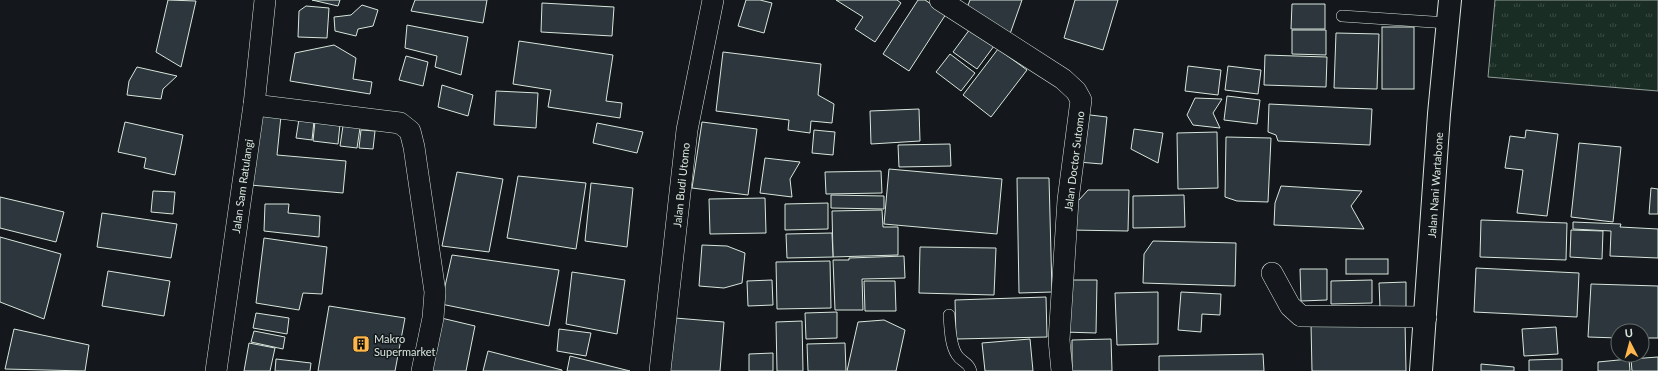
<svg xmlns="http://www.w3.org/2000/svg" width="1658" height="371" font-family="Lato,sans-serif">
	<style>
		.grass { fill: url(#grass-tufts); stroke: #939e99 }
		.building { fill: #2c363c; stroke: #d8e6dc }
		.lines { fill: none; stroke-linecap: round; stroke-linejoin: round }
		.service-casing { stroke: #d8e6dc; stroke-width: 12 }
		.minor-casing { stroke: #d8e6dc; stroke-width: 22 }
		.primary-casing { stroke: #d8e6dc; stroke-width: 24 }
		.service { stroke: #14181c; stroke-width: 11 }
		.minor { stroke: #14181c; stroke-width: 21 }
		.primary { stroke: #14181c; stroke-width: 22 }
		.labels { text-anchor: middle; dominant-baseline: central; stroke-width: 3; stroke-linejoin: round; paint-order: stroke }
		.street-label { font-size: 11px; fill: #d8e6dc; stroke: #14181c }
		.poi-label { font-size: 11px; fill: #d8e6dc; stroke: #14181c; text-anchor: start }
	</style>
	<defs>
		<pattern id="grass-tufts" width="24" height="20" patternUnits="userSpaceOnUse"><rect width="24" height="20" fill="#1a2d24"/><path d="M3 7l-1-3M5 7V3M7 7l1-3M15 17l-1-3M17 17v-4M19 17l1-3" fill="none" stroke="#3b4b43"/></pattern>
	</defs>
	<rect width="100%" height="100%" fill="#14181c"/>
	<path class="grass" d="M1495,0h163v91l-170,-14z"/>
	<g class="building">
		<path d="M168,0l28,1 -15,66 -25,-15z"/>
		<path d="M312,0h28l-2,6z"/>
		<path d="M415,0h72l-4,23 -72,-12z"/>
		<path d="M746,0h14l12,3 -8,30 -26,-7z"/>
		<path d="M836,0h61l4,3 -26,39 -20,-13 8,-12z"/>
		<path d="M918,0h7l21,14 -37,57 -26,-17z"/>
		<path d="M970,0h52l-12,34 -45,-21z"/>
		<path d="M1075,0h43l-15,50 -39,-12z"/>
		<path d="M542,3l72,4 -2,29 -71,-4z"/>
		<path d="M1292,4h33v25h-34z"/>
		<path d="M362,5l16,5 -5,16 -15,3 -2,7 -21,-5 -1,-14 17,-2z"/>
		<path d="M306,6l23,2 -2,30 -29,-1 1,-26z"/>
		<path d="M407,25l61,12 -7,38 -26,-8 2,-11 -32,-8z"/>
		<rect x="1382" y="27" width="32" height="62"/>
		<path d="M970,29l24,17 -17,23 -24,-17z"/>
		<path d="M1292,30h34v25l-34,-1z"/>
		<path d="M1336,33l43,1 -2,55 -43,-1z"/>
		<path d="M519,41l94,14 -7,46 16,2 -2,15 -72,-11 3,-17 -38,-6z"/>
		<path d="M334,45l22,13 -3,21 19,3 -2,12 -80,-13 5,-28z"/>
		<path d="M998,49l29,21 -36,47 -28,-22z"/>
		<path d="M723,52l98,12 -3,31 16,9 -2,19 -21,-2 -1,12 -22,-3 1,-10 -73,-9z"/>
		<path d="M950,54l25,19 -14,18 -25,-19z"/>
		<path d="M1265,55l62,2 -1,30 -62,-2z"/>
		<path d="M406,56l22,6 -5,24 -24,-6z"/>
		<path d="M1188,66l33,4 -3,25 -33,-4z"/>
		<path d="M1228,66l33,4 -3,24 -33,-4z"/>
		<path d="M137,67l40,9 -14,13 -2,10 -34,-4 2,-14z"/>
		<path d="M442,85l31,10 -5,21 -30,-9z"/>
		<path d="M496,91l42,2 -2,35 -42,-3z"/>
		<path d="M1227,96l33,4 -3,24 -33,-4z"/>
		<path d="M1195,98l27,1 -9,14 7,15 -27,-3 -6,-10z"/>
		<path d="M1269,104l103,5 -2,36 -92,-4 -2,-6 -8,-3z"/>
		<path d="M919,109l1,32 -49,3 -1,-33z"/>
		<path d="M257,114l24,2 -4,39 69,6 -3,32 -93,-8z"/>
		<path d="M1082,114l25,3 -5,47 -24,-2z"/>
		<path d="M299,119l15,2 -2,19 -16,-2z"/>
		<path d="M315,121l25,3 -2,20 -25,-3z"/>
		<path d="M125,122l58,13 -8,40 -31,-7 2,-10 -28,-6z"/>
		<path d="M702,122l55,7 -9,66 -56,-7z"/>
		<path d="M597,123l46,9 -6,21 -44,-10z"/>
		<path d="M343,126l17,2 -3,20 -17,-2z"/>
		<path d="M1134,129l29,4 -5,30 -27,-14z"/>
		<path d="M361,130l14,1 -2,18 -14,-1z"/>
		<path d="M814,130l21,2 -2,23 -21,-2z"/>
		<path d="M1526,130l32,4 -11,82 -30,-3 6,-43 -18,-2 5,-32 15,2z"/>
		<path d="M1217,132l1,56 -40,1 -1,-56z"/>
		<path d="M1226,137l45,1 -3,64 -31,-1 -12,-4z"/>
		<path d="M1579,143l42,4 -8,75 -42,-5z"/>
		<path d="M950,144l1,22 -52,1 -1,-22z"/>
		<path d="M765,158l35,4 -10,17 2,18 -32,-4z"/>
		<path d="M889,169l113,10 -5,55 -113,-10z"/>
		<path d="M881,171l1,22 -56,1 -1,-22z"/>
		<path d="M457,172l46,7 -14,73 -47,-6z"/>
		<path d="M518,176l68,7 -10,66 -69,-11z"/>
		<path d="M1017,178h32l3,114 -33,1z"/>
		<path d="M591,183l42,5 -6,59 -42,-6z"/>
		<path d="M1281,186l81,5 -11,15 13,23 -90,-4 1,-22z"/>
		<path d="M1651,188l7,1v25h-9z"/>
		<path d="M1088,190h41l-1,41 -58,-1v-20z"/>
		<path d="M153,191l22,1 -2,22 -22,-2z"/>
		<path d="M831,195l53,1v13l-53,-1z"/>
		<path d="M1184,195l1,32 -52,1v-32z"/>
		<path d="M0,197l64,15 -8,30 -56,-14z"/>
		<path d="M765,198l1,35 -56,1 -1,-35z"/>
		<path d="M828,203v26l-43,1v-26z"/>
		<path d="M265,204h24l-1,9 32,3 -1,21 -55,-6z"/>
		<path d="M882,210l1,17h15v28l-65,2 -1,-46z"/>
		<path d="M102,213l75,11 -6,34 -74,-11z"/>
		<path d="M1481,220l86,3 -1,37 -86,-3z"/>
		<path d="M1573,222l48,2 -1,3 38,2v29l-48,-2 1,-25 -38,-2z"/>
		<path d="M1571,230l32,1 -1,28 -32,-2z"/>
		<path d="M832,233l1,24 -46,1 -1,-24z"/>
		<path d="M0,237l61,17 -17,65 -44,-17z"/>
		<path d="M264,238l63,9 -5,47 -19,-1 -4,17 -43,-7z"/>
		<path d="M1153,241l83,2 -1,43 -92,-3 1,-29z"/>
		<path d="M702,245l25,1 18,7 -3,30 -18,5 -25,-2z"/>
		<path d="M920,247l76,1 -2,47 -75,-2z"/>
		<path d="M452,255l107,15 -10,56 -108,-22z"/>
		<path d="M904,256l1,22 -43,1 1,31h-28l-2,-50h16v-2z"/>
		<rect x="1346" y="259" width="42" height="15"/>
		<path d="M830,261l1,47 -54,1 -1,-47z"/>
		<path d="M1476,268l103,5 -2,44 -103,-5z"/>
		<path d="M1300,269h27v31l-26,1z"/>
		<path d="M108,271l62,10 -6,35 -62,-10z"/>
		<path d="M572,272l53,8 -8,54 -51,-10z"/>
		<path d="M772,280l1,25 -25,1 -1,-25z"/>
		<path d="M1065,280h32l-1,53 -32,-1z"/>
		<path d="M1372,280v23l-41,1v-23z"/>
		<path d="M864,281h31l1,30h-31z"/>
		<path d="M1406,282v25h-26l-1,-24z"/>
		<path d="M1591,284l67,2v52h-16v-7h-24v7l-30,-1z"/>
		<path d="M1158,292v52l-41,1 -2,-52z"/>
		<path d="M1181,292l40,2 -1,21 -18,-1 -1,18 -23,-2z"/>
		<path d="M1046,297l1,40 -91,2 -1,-39z"/>
		<path d="M329,306l76,12 -10,53h-77z"/>
		<path d="M837,312v26l-31,1 -1,-26z"/>
		<path d="M256,313l33,5 -2,16 -34,-6z"/>
		<path d="M437,317l38,9 -9,45h-39z"/>
		<path d="M675,318l49,4 -4,49h-50z"/>
		<path d="M884,320l21,10 -9,41h-49l11,-49z"/>
		<path d="M802,321l1,50h-26l-1,-49z"/>
		<path d="M1405,322l1,49h-94l-1,-47z"/>
		<path d="M1556,327l2,27 -34,2 -2,-27z"/>
		<path d="M14,329l75,16 -4,26 -80,-2z"/>
		<path d="M559,329l32,4 -5,23 -29,-5z"/>
		<path d="M254,331l31,6 -2,12 -32,-7z"/>
		<path d="M1030,339l3,32h-48l-3,-28z"/>
		<path d="M1111,339l1,32h-40v-31z"/>
		<path d="M249,343l26,5 -5,23h-26z"/>
		<path d="M845,343l1,28h-38l-1,-27z"/>
		<path d="M488,351l74,19v1h-79z"/>
		<path d="M773,353v18h-24v-17z"/>
		<path d="M1263,354l1,17h-105v-15z"/>
		<path d="M570,356l60,15h-63z"/>
		<path d="M1658,357v14h-26l-1,-12z"/>
		<path d="M276,359l35,4 -1,8h-35z"/>
		<path d="M1562,359v12h-33v-11z"/>
		<path d="M1629,359l1,12h-32v-9z"/>
		<path d="M1481,364l33,3v4h-33z"/>
	</g>
	<g class="lines">
		<defs>
			<g id="service">
				<path d="M1342,16l106,7"/>
				<path d="M949,315c1,12 1,30 8,40 4,7 12,7 14,16"/>
			</g>
			<g id="minor">
				<path d="M940,0l123,79 13,12 5,9 -13,100 -9,140 3,31"/>
				<path d="M254,105l146,18 10,8 4,16 21,145 -2,26 -11,53"/>
				<path d="M1272,273l18,33 11,10 125,1"/>
				<path d="M216,371l38,-266 11,-105"/>
				<path d="M660,371l27,-241 26,-130"/>
			</g>
			<path id="primary" d="M1421,371l18,-257 11,-114"/>
		</defs>
		<use href="#service" class="service-casing"/>
		<use href="#minor" class="minor-casing"/>
		<use href="#primary" class="primary-casing"/>
		<use href="#service" class="service"/>
		<use href="#minor" class="minor"/>
		<use href="#primary" class="primary"/>
	</g>
	<defs>
		<symbol id="building-square" viewBox="-11 -11 22 22"><rect x="-9" y="-9" width="18" height="18" rx="4" fill="#ffb74d" stroke="#14181c"/><path d="M-4-6H4V6H1V3H-1V6H-4ZM-2.5-4.3h1.7v1.8h-1.7ZM.8-4.3h1.7v1.8H.8ZM-2.5-1h1.7V.8h-1.7ZM.8-1h1.7V.8H.8Z" fill="#111"/></symbol>
	</defs>
	<g fill-rule="evenodd">
		<use href="#building-square" x="351" y="334" width="20" height="20"/>
	</g>
	<g class="labels">
		<g class="street-label">
			<text transform="translate(1074 161) rotate(-83)">Jalan Doctor Sutomo</text>
			<text transform="translate(681 185) rotate(-84)">Jalan Budi Utomo</text>
			<text transform="translate(1435 185) rotate(-86)">Jalan Nani Wartabone</text>
			<text transform="translate(242 186) rotate(-82)">Jalan Sam Ratulangi</text>
		</g>
		<g class="poi-label">
			<text x="374" y="338">Makro<tspan x="374" dy="13">Supermarket</tspan></text>
		</g>
	</g>
	<g transform="translate(1630 343) rotate(354)"><circle r="19" fill="#14181c" stroke="#626a69"/>
	<path d="M0-3L7 15L0 10L-7 15Z" fill="#ffb74d"/>
	<text y="-6" font-size="11" font-weight="bold" text-anchor="middle" fill="#d8e6dc">U</text>
	</g>
</svg>
